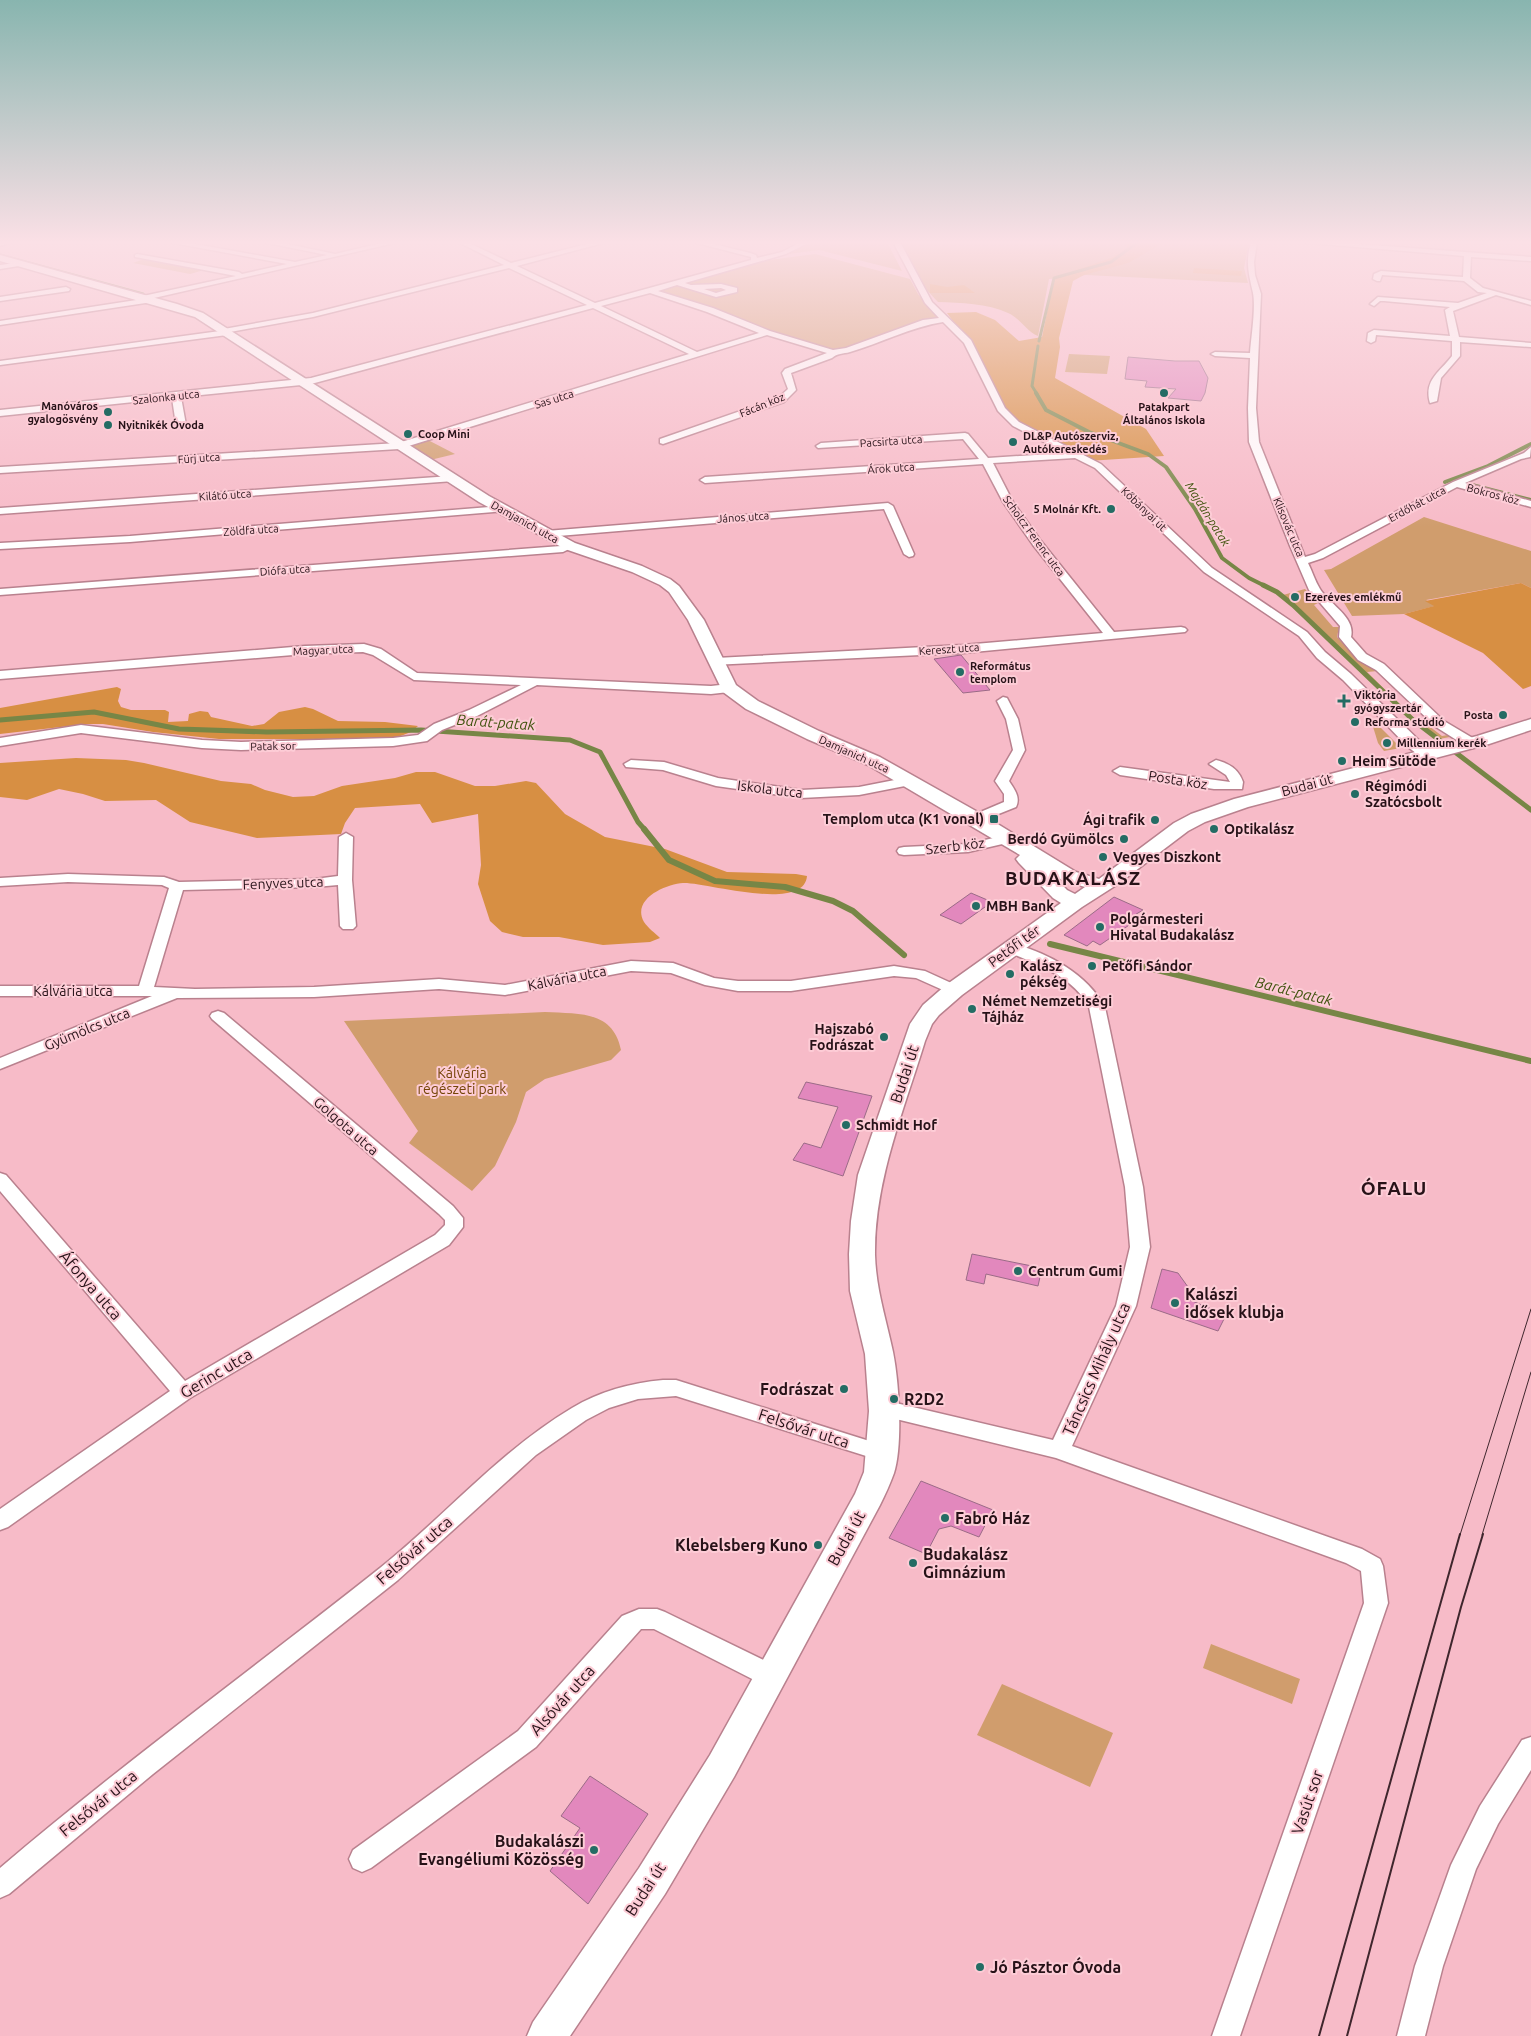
<svg xmlns="http://www.w3.org/2000/svg" width="1531" height="2036" font-family="Ubuntu,sans-serif">
	<style>
		.green { fill: #d09d6d }
		.forest { fill: #d78f43 }
		.lines { fill: none; stroke-linecap: round; stroke-linejoin: round }
		.stream-far3 { stroke: #778646; stroke-width: 3 }
		.stream-far2 { stroke: #778646; stroke-width: 4 }
		.stream-far1 { stroke: #778646; stroke-width: 5 }
		.stream { stroke: #778646; stroke-width: 6 }
		.building { fill: #e288bd; stroke: #9b6b87 }
		.street-casing { stroke: #b9818e; stroke-width: 3 }
		.secondary-casing { stroke: #b9818e; stroke-width: 3 }
		.street { fill: #fff; fill-rule: evenodd }
		.secondary { fill: #fff; fill-rule: evenodd }
		.tram-far1 { stroke: #3f262d; stroke-width: 1 }
		.tram { stroke: #3f262d; stroke-width: 2 }
		.poi-dot { fill: #246c64; stroke: #fdccd6; stroke-width: 2 }
		.labels { text-anchor: middle; dominant-baseline: central; stroke-width: 4; stroke-linejoin: round; paint-order: stroke }
		.far-street-label { font-size: 11px; fill: #271218; stroke: #fdccd6 }
		.far-poi-label { font-size: 11px; font-weight: bold; fill: #271218; stroke: #fdccd6; text-anchor: start }
		.far-water-label { font-size: 12px; font-style: italic; fill: #41530f; stroke: #fdccd6 }
		.poi-label { font-size: 14px; font-weight: bold; fill: #271218; stroke: #fdccd6; text-anchor: start }
		.street-label { font-size: 14px; fill: #271218; stroke: #fdccd6 }
		.park-label { font-size: 14px; fill: #744407; stroke: #fdccd6 }
		.water-label { font-size: 15px; font-style: italic; fill: #41530f; stroke: #fdccd6 }
		.near-street-label { font-size: 16px; fill: #271218; stroke: #fdccd6 }
		.near-poi-label { font-size: 16px; font-weight: bold; fill: #271218; stroke: #fdccd6; text-anchor: start }
		.district-label { font-size: 19px; font-weight: bold; letter-spacing: 1px; fill: #271218; stroke: #fdccd6 }
	</style>
	<rect width="100%" height="100%" fill="#f7bbc8"/>
	<g class="green">
		<path d="M813,242h74l15,29 -83,-21 -31,4z"/>
		<path d="M896,242h353l-5,26 4,15 -162,-8 -37,4 -11,57c-12,-5 -18,-18 -30,-23 -21,-10 -47,-10 -70,-11l-16,-17z"/>
		<path d="M815,254l95,25 8,15 21,24 -32,7 -74,27 -183,-61 119,-31z"/>
		<path d="M144,259l60,11 -14,4 -57,-11z"/>
		<path d="M1069,354l41,2 -3,18 -42,-2z"/>
		<path d="M426,439l29,15 -29,7 -27,-15z"/>
		<path d="M1424,517l107,34v37l-10,-5 -95,17 9,6 -31,8 -52,2 -28,-46 7,-1z"/>
		<path d="M1305,589l13,14 -4,2 19,22h6l-2,10 19,21 22,13 -11,1 49,48 11,-1 7,6 -5,1 13,10 6,-1 2,2 -11,2 -13,-9 -143,-135z"/>
		<path d="M1370,717l31,31 -17,3 -6,-8z"/>
		<path d="M545,1012c33,2 68,-2 76,38l-10,10 -66,19 -19,13 -10,30 -21,44 -23,25 -63,-48 9,-12 -74,-110z"/>
		<path d="M1211,1644l89,35 -8,25 -89,-36z"/>
		<path d="M1002,1684l111,49 -23,54 -113,-52z"/>
	</g>
	<g class="forest">
		<path d="M1128,242h37l-37,21 -44,12 -11,6 -14,57 1,9 -5,31 91,51 18,27 -76,5 -80,-43 -40,-76 -21,-29 29,-1 19,8 24,21 23,-4 12,-59 57,-20 16,-9z"/>
		<path d="M1194,268l48,3 -1,5 -48,-3z"/>
		<path d="M930,284l17,3 17,-2 11,8h-45z"/>
		<path d="M1521,583l10,5v98l-8,3 -40,-36 -79,-39 30,-8 -9,-5z"/>
		<path d="M117,687l4,2 -3,12 3,6 10,3h34l4,2 -1,10 20,-1 1,-7 11,-3 8,1 3,5 41,9 12,-2 15,-12 26,-5 8,2 25,12 47,1 33,4 -7,6 -13,5 -74,2h-105l-66,-7 -50,-8h-16l-87,10v-26z"/>
		<path d="M76,758l50,2 18,3 77,18 30,3 14,6 28,7 21,-1 28,-10 53,-8 21,-6h19l40,14h20l31,-5 10,2 29,31 40,23 60,12 62,23 69,2 11,2c-3,37 -101,6 -124,7 -17,1 -52,16 -39,39 4,6 11,11 16,16l-10,4 -47,3 -44,-8h-36l-21,-5 -12,-11 -12,-37 3,-19 -3,-51 -46,9 -12,-19 -65,4 -10,15 -4,11 -84,4 -67,-16 -34,-22 -51,1 -22,-7 -24,-5 -32,11 -27,-3v-34z"/>
	</g>
	<g class="lines">
		<g class="stream-far3">
			<path d="M0,255l143,39"/>
			<path d="M1039,341l15,-63 57,-16 27,-20"/>
			<path d="M1037,394l-5,-8 6,-40"/>
		</g>
		<g class="stream-far2">
			<path d="M1036,393l10,17 43,22 59,22 18,13 29,42 27,49 27,20 16,8"/>
			<path d="M1445,482l43,-16 43,-22"/>
			<path d="M1472,485l59,15"/>
		</g>
		<g class="stream-far1">
			<path d="M1263,585l14,7 16,13 120,115 118,90"/>
			<path d="M0,720l94,-8 85,17 88,3 154,-2 149,10 30,12 38,70 7,8"/>
		</g>
		<g class="stream">
			<path d="M644,829l25,31 46,21 70,6 48,14 20,10 51,44"/>
			<path d="M1050,944l481,117"/>
		</g>
	</g>
	<g class="building">
		<path d="M1128,357l47,4h24l9,17 -3,15 -4,8 -33,-3 8,-9 -31,-2 2,-6 -22,-2z"/>
		<path d="M961,655l29,35 -27,3 -29,-34z"/>
		<path d="M971,893l21,9 -31,22 -21,-9z"/>
		<path d="M1114,897l29,13 -10,6 5,3 -38,26 -7,-4 -6,5 -23,-11z"/>
		<path d="M806,1082l66,14 -29,80 -50,-16 11,-17 17,5 17,-41 -40,-9z"/>
		<path d="M972,1254l70,14 -4,18 -52,-12 -2,10 -18,-4z"/>
		<path d="M1162,1269l16,4 10,14 -3,11 41,17 -8,16 -67,-23z"/>
		<path d="M921,1481l72,29 -14,27 -28,-11 -12,3 -13,25 -37,-16z"/>
		<path d="M590,1776l58,38 -60,90 -38,-33 30,-43 -19,-12z"/>
	</g>
	<g class="lines">
		<defs>
			<g id="street">
				<path d="M0,242h12l-12,4z"/>
				<path d="M168,242h16l111,20 32,-7 -65,-13h16l57,12 51,-12h13l-245,56 2,2 -4,2 -152,23v-4l143,-22v-3l93,-20 -101,-19v-2l2,-1 102,18 3,2 45,-10z"/>
				<path d="M458,242h9l44,21 84,-21h12l-90,24 78,37 156,-43v-3l-58,-15h13l44,11 6,2 1,3 25,-6 19,-10h9l-24,12 -101,29 6,2 30,-1 16,4v4l-21,5 -39,-12 -19,6 55,17 57,23 63,19 13,-2 77,-28 16,-2 -14,-15 -32,-61h7l32,60 39,38 34,68 14,14 82,42 111,104 95,64 18,20 26,22 82,80 -2,3h-10l-13,-10 -65,-67 -26,-22 -18,-22 -95,-64 -109,-104 -20,-10 -82,5 20,39 28,39 73,91 67,-5 4,1 2,2 -2,2 -222,21 -251,12 -2,-3 2,-3 4,-1 247,-13 140,-12 -70,-88 -30,-43 -20,-38 -278,19 -5,-3 5,-3 274,-18 -16,-20 -145,9 -2,-2 5,-3 144,-10 3,1 20,24 77,-5 -52,-27 -15,-15 -34,-68 -21,-21c-32,5 -62,21 -93,30 -7,2 -13,1 -18,6l-41,15 5,17 -12,12 -121,42 -3,-1v-4l118,-41 10,-9 -6,-16 3,-4 42,-16 -60,-18 -368,114 -399,24v-6l398,-24 291,-89 -96,-46 -282,76 -130,13 5,28 -5,3 -5,-3 -4,-27 -172,18v-6l311,-32 276,-73 -78,-37 -196,49 -83,15 -3,3 -227,30v-4l220,-30 4,-2 89,-16 191,-48zM721,288l5,2 -10,3 -12,-4zM650,293l57,19 52,21 -62,19 -96,-46z"/>
				<path d="M1251,242h6l-3,20 1,13 6,19 -5,114 3,34 46,115 10,-3 138,-72 71,-29 7,-6 -1,10 -9,2 -56,24 66,18v6l-74,-20 -134,71 -15,5c4,8 7,18 12,26 9,15 36,28 31,48l15,17 18,10 60,57 32,19 1,3 -1,3h-10l-30,-19 -60,-57 -18,-10 -19,-23 1,-11 -31,-36 -19,-44 -41,-104 -1,-34 2,-50 -35,-2 -4,-2 4,-2 35,1c1,-16 6,-45 3,-60 -4,-18 -8,-31 -2,-51z"/>
				<path d="M1297,242h35l199,15v4l-60,-4 -1,21 13,10 48,13v4l-35,-10 -43,16 6,26 72,6v4l-71,-5v14l-19,22 -4,23 -7,2c-7,-23 11,-32 22,-47v-15l-76,-6 -1,6 -4,2 -4,-2 1,-8 6,-3 76,6 -5,-26 5,-3 -66,-6h-4l-6,5 -4,-2 8,-7 80,6 29,-10 -9,-1 -14,-11 -82,-6 -2,6h-3l-4,-2 1,-5 7,-3 82,6 1,-21z"/>
				<path d="M23,262l4,2 -2,1 -25,4v-4z"/>
				<path d="M66,287l4,2 -1,2 -69,10v-4z"/>
				<path d="M451,476l5,3 -2,2 -454,33v-6z"/>
				<path d="M888,503l5,3 21,48 -1,2 -4,1 -5,-3 -20,-45 -338,28 -5,-3 5,-3z"/>
				<path d="M502,506l5,3 -1,2 -376,31 -130,7v-6l130,-7z"/>
				<path d="M570,543l4,1 1,2 -12,6 -563,43v-6l561,-43z"/>
				<path d="M364,644l17,5 36,24 294,13 18,-2 6,4 -6,4 -18,2 -174,-9 -60,31 -35,14 -15,11 -34,5 -152,4 -39,-2 -121,-15 -81,13v-8l81,-13 121,15 39,2 152,-4 25,-3 16,-11 35,-14 52,-25 -107,-5 -41,-25 -10,-3 -58,2 -305,25v-8l305,-25z"/>
				<path d="M1003,697l4,1 11,21 7,31 -16,31c5,8 12,16 7,26l-40,16 -5,-1 -2,-3 2,-3 33,-14v-8l-9,-13 18,-31 -7,-31 -9,-18z"/>
				<path d="M631,760l33,2 54,16 83,12 58,-3 51,-10 7,4 -7,4 -51,10 -58,3 -85,-12 -53,-16 -37,-3 -2,-3z"/>
				<path d="M1216,760c12,3 23,9 27,22l-1,7h-28l-94,-14 -7,-4 7,-4 110,15 -4,-7 -17,-11z"/>
				<path d="M346,833l7,4 -1,43 4,46 -3,3h-10l-3,-3 -2,-41 -23,2 -132,3 -29,97 41,2 119,-2 125,-8 66,6 126,-24 42,2 41,15 24,3h53l103,-15 31,5 35,16 2,3 -2,3 -6,2 -38,-17 -22,-2 -103,15h-53l-33,-6 -34,-12 -40,-2 -126,24 -66,-6 -125,8 -137,1 -177,71v-11l152,-62h-152v-10h139l30,-98 -7,-3 -94,-3 -68,4v-8l68,-4 96,3 15,5 136,-3 23,-3 1,-39z"/>
				<path d="M1006,835l5,1 2,3 -2,3 -43,10 -64,3 -5,-1 -2,-3 2,-3 5,-1 64,-3z"/>
				<path d="M1011,943c37,10 75,30 94,64l38,180 7,60 -14,59 -64,140 290,103 18,10 3,7 5,37 -148,433h-28l152,-433 -3,-32 -15,-8 -290,-105 -156,-38 -23,-3 -4,-6 4,-6 7,-2 16,1 153,36 63,-134 14,-59 -5,-60 -36,-180c-17,-32 -52,-42 -83,-56l-3,-3 3,-3z"/>
				<path d="M218,1011l6,2 229,193 10,12v9l-14,18 -259,153 -182,129 -8,3v-21l170,-118 -170,-200v-18l6,2 179,206 250,-146 10,-10v-5l-6,-6 -227,-195 -2,-3 2,-3z"/>
				<path d="M663,1380h13l206,65 8,2 3,6 -3,6 -8,2 -206,-65 -38,3 -29,9 -23,12 -50,35 -138,125 -245,194 -144,120 -9,4v-30c123,-105 254,-200 380,-300 65,-52 120,-117 192,-160 28,-17 59,-25 91,-28z"/>
				<path d="M639,1609h18l8,3 113,55 3,8 -3,8 -9,3 -9,-3 -106,-54h-13l-105,118 -165,121 -9,4 -9,-4 -4,-9 4,-9 165,-119 104,-115z"/>
				<path d="M1531,1737v33l-33,54 -22,45 -33,97 -18,70h-28l18,-70 36,-101 29,-59 42,-66z"/>
			</g>
			<path id="secondary" d="M0,255l177,49 26,9 286,183 86,47 67,23 28,13 9,7 25,34 32,65 22,16 61,30 61,26 103,58 93,57 23,7 75,-56 17,-9 43,-15 243,-63 54,-17v11l-42,14 -241,63 -43,15 -17,9 -70,53 -36,23 -120,88 -23,20 -7,9 -7,17c-21,69 -51,140 -50,214 1,34 11,64 18,97 6,30 10,92 1,121 -4,11 -9,22 -14,32l-146,272 -69,117 -95,142h-43l6,-14 106,-154 71,-113 145,-261 9,-22 5,-61 -4,-57 -15,-63 -1,-37 2,-33 7,-46 52,-151 13,-19 23,-20 115,-82 -8,-5 -34,-35 -3,-4 4,-4 -152,-90 -61,-26 -61,-30 -23,-17 -35,-72 -19,-28 -9,-7 -28,-13 -67,-23 -86,-47 -284,-185 -195,-56zM1052,874l10,6 23,7 -10,7 -8,-4z"/>
		</defs>
		<use href="#street" class="street-casing"/>
		<use href="#secondary" class="secondary-casing"/>
		<use href="#street" class="street"/>
		<use href="#secondary" class="secondary"/>
		<g class="tram-far1">
			<path d="M1460,1535l71,-226"/>
			<path d="M1482,1535l49,-163"/>
		</g>
		<g class="tram">
			<path d="M1319,2036l141,-502"/>
			<path d="M1347,2036l114,-429 22,-73"/>
		</g>
	</g>
	<linearGradient id="sky" x2="0" y2="1"><stop stop-color="#88b5af"/><stop offset="0.46" stop-color="#fbe0e6"/><stop offset="1" stop-color="#fbe0e6" stop-opacity="0"/></linearGradient>
	<rect width="1531" height="527" fill="url(#sky)"/>
	<g class="poi-dot">
		<circle cx="1164" cy="393" r="5"/>
		<circle cx="108" cy="412" r="5"/>
		<circle cx="108" cy="425" r="5"/>
		<circle cx="408" cy="434" r="5"/>
		<circle cx="1013" cy="442" r="5"/>
		<circle cx="1111" cy="509" r="5"/>
		<circle cx="1295" cy="597" r="5"/>
		<circle cx="960" cy="672" r="5"/>
		<path d="M1341.5 693.5h5v5h5v5h-5v5h-5v-5h-5v-5h5z"/>
		<circle cx="1503" cy="715" r="5"/>
		<circle cx="1355" cy="722" r="5"/>
		<circle cx="1387" cy="743" r="5"/>
		<circle cx="1342" cy="761" r="5"/>
		<circle cx="1355" cy="794" r="5"/>
		<rect x="989" y="814" width="10" height="10" rx="2.5"/>
		<circle cx="1155" cy="820" r="5"/>
		<circle cx="1214" cy="829" r="5"/>
		<circle cx="1124" cy="839" r="5"/>
		<circle cx="1103" cy="857" r="5"/>
		<circle cx="976" cy="906" r="5"/>
		<circle cx="1100" cy="927" r="5"/>
		<circle cx="1092" cy="966" r="5"/>
		<circle cx="1010" cy="974" r="5"/>
		<circle cx="972" cy="1009" r="5"/>
		<circle cx="884" cy="1037" r="5"/>
		<circle cx="846" cy="1125" r="5"/>
		<circle cx="1018" cy="1271" r="5"/>
		<circle cx="1175" cy="1303" r="5"/>
		<circle cx="844" cy="1389" r="5"/>
		<circle cx="894" cy="1399" r="5"/>
		<circle cx="945" cy="1518" r="5"/>
		<circle cx="818" cy="1545" r="5"/>
		<circle cx="913" cy="1563" r="5"/>
		<circle cx="594" cy="1850" r="5"/>
		<circle cx="980" cy="1967" r="5"/>
	</g>
	<g class="labels">
		<g class="far-street-label">
			<text transform="translate(166 397) rotate(-6)">Szalonka utca</text>
			<text transform="translate(554 399) rotate(-17)">Sas utca</text>
			<text transform="translate(762 405) rotate(-22)">Fácán köz</text>
			<text transform="translate(891 441) rotate(-4)">Pacsirta utca</text>
			<text transform="translate(199 458) rotate(-4)">Fürj utca</text>
			<text transform="translate(891 468) rotate(-4)">Árok utca</text>
			<text transform="translate(1493 494) rotate(15)">Bokros köz</text>
			<text transform="translate(225 495) rotate(-4)">Kilátó utca</text>
			<text transform="translate(1417 504) rotate(-28)">Erdőhát utca</text>
			<text transform="translate(1144 509) rotate(44)">Kőbányai út</text>
			<text transform="translate(743 517) rotate(-4)">János utca</text>
			<text transform="translate(525 522) rotate(29)">Damjanich utca</text>
			<text transform="translate(1289 527) rotate(67)">Klisovác utca</text>
			<text transform="translate(251 530) rotate(-4)">Zöldfa utca</text>
			<text transform="translate(1034 536) rotate(54)">Scholcz Ferenc utca</text>
			<text transform="translate(285 570) rotate(-4)">Diófa utca</text>
			<text transform="translate(949 649) rotate(-4)">Kereszt utca</text>
			<text transform="translate(323 650) rotate(-3)">Magyar utca</text>
			<text transform="translate(273 746) rotate(-1)">Patak sor</text>
			<text transform="translate(854 754) rotate(24)">Damjanich utca</text>
		</g>
		<g class="far-poi-label">
			<text x="98" y="406" text-anchor="end">Manóváros<tspan x="98" dy="13">gyalogösvény</tspan></text>
			<text x="1164" y="407" text-anchor="middle">Patakpart<tspan x="1164" dy="13">Általános Iskola</tspan></text>
			<text x="118" y="425">Nyitnikék Óvoda</text>
			<text x="418" y="434">Coop Mini</text>
			<text x="1023" y="436">DL&amp;P Autószerviz,<tspan x="1023" dy="13">Autókereskedés</tspan></text>
			<text x="1101" y="509" text-anchor="end">5 Molnár Kft.</text>
			<text x="1305" y="597">Ezeréves emlékmű</text>
			<text x="970" y="666">Református<tspan x="970" dy="13">templom</tspan></text>
			<text x="1354" y="695">Viktória<tspan x="1354" dy="13">gyógyszertár</tspan></text>
			<text x="1493" y="715" text-anchor="end">Posta</text>
			<text x="1365" y="722">Reforma stúdió</text>
			<text x="1397" y="743">Millennium kerék</text>
		</g>
		<g class="far-water-label">
			<text transform="translate(1208 514) rotate(58)">Majdán-patak</text>
		</g>
		<g class="poi-label">
			<text x="1352" y="761">Heim Sütöde</text>
			<text x="1365" y="786">Régimódi<tspan x="1365" dy="16">Szatócsbolt</tspan></text>
			<text x="984" y="819" text-anchor="end">Templom utca (K1 vonal)</text>
			<text x="1145" y="820" text-anchor="end">Ági trafik</text>
			<text x="1224" y="829">Optikalász</text>
			<text x="1114" y="839" text-anchor="end">Berdó Gyümölcs</text>
			<text x="1113" y="857">Vegyes Diszkont</text>
			<text x="986" y="906">MBH Bank</text>
			<text x="1110" y="919">Polgármesteri<tspan x="1110" dy="16">Hivatal Budakalász</tspan></text>
			<text x="1020" y="966">Kalász<tspan x="1020" dy="16">pékség</tspan></text>
			<text x="1102" y="966">Petőfi Sándor</text>
			<text x="982" y="1001">Német Nemzetiségi<tspan x="982" dy="16">Tájház</tspan></text>
			<text x="874" y="1029" text-anchor="end">Hajszabó<tspan x="874" dy="16">Fodrászat</tspan></text>
			<text x="856" y="1125">Schmidt Hof</text>
			<text x="1028" y="1271">Centrum Gumi</text>
		</g>
		<g class="street-label">
			<text transform="translate(1178 780) rotate(9)">Posta köz</text>
			<text transform="translate(1307 785) rotate(-15)">Budai út</text>
			<text transform="translate(770 789) rotate(7)">Iskola utca</text>
			<text transform="translate(955 846) rotate(-7)">Szerb köz</text>
			<text transform="translate(283 883) rotate(-2)">Fenyves utca</text>
			<text transform="translate(1014 946) rotate(-36)">Petőfi tér</text>
			<text transform="translate(567 978) rotate(-11)">Kálvária utca</text>
			<text x="73" y="991">Kálvária utca</text>
			<text transform="translate(87 1029) rotate(-22)">Gyümölcs utca</text>
			<text transform="translate(346 1126) rotate(41)">Golgota utca</text>
		</g>
		<g class="park-label">
			<text x="462" y="1073">Kálvária<tspan x="462" dy="16">régészeti park</tspan></text>
		</g>
		<g class="water-label">
			<text transform="translate(496 722) rotate(4)">Barát-patak</text>
			<text transform="translate(1294 991) rotate(14)">Barát-patak</text>
		</g>
		<g class="near-street-label">
			<text transform="translate(904 1074) rotate(-72)">Budai út</text>
			<text transform="translate(91 1285) rotate(49)">Áfonya utca</text>
			<text transform="translate(1096 1369) rotate(-66)">Táncsics Mihály utca</text>
			<text transform="translate(216 1373) rotate(-31)">Gerinc utca</text>
			<text transform="translate(804 1428) rotate(18)">Felsővár utca</text>
			<text transform="translate(846 1538) rotate(-61)">Budai út</text>
			<text transform="translate(414 1550) rotate(-41)">Felsővár utca</text>
			<text transform="translate(562 1700) rotate(-48)">Alsóvár utca</text>
			<text transform="translate(1307 1802) rotate(-71)">Vasút sor</text>
			<text transform="translate(98 1803) rotate(-39)">Felsővár utca</text>
			<text transform="translate(645 1889) rotate(-57)">Budai út</text>
		</g>
		<g class="near-poi-label">
			<text x="1185" y="1294">Kalászi<tspan x="1185" dy="18">idősek klubja</tspan></text>
			<text x="834" y="1389" text-anchor="end">Fodrászat</text>
			<text x="904" y="1399">R2D2</text>
			<text x="955" y="1518">Fabró Ház</text>
			<text x="808" y="1545" text-anchor="end">Klebelsberg Kuno</text>
			<text x="923" y="1554">Budakalász<tspan x="923" dy="18">Gimnázium</tspan></text>
			<text x="584" y="1841" text-anchor="end">Budakalászi<tspan x="584" dy="18">Evangéliumi Közösség</tspan></text>
			<text x="990" y="1967">Jó Pásztor Óvoda</text>
		</g>
		<g class="district-label">
			<text x="1073" y="878">BUDAKALÁSZ</text>
			<text x="1394" y="1188">ÓFALU</text>
		</g>
	</g>
</svg>
